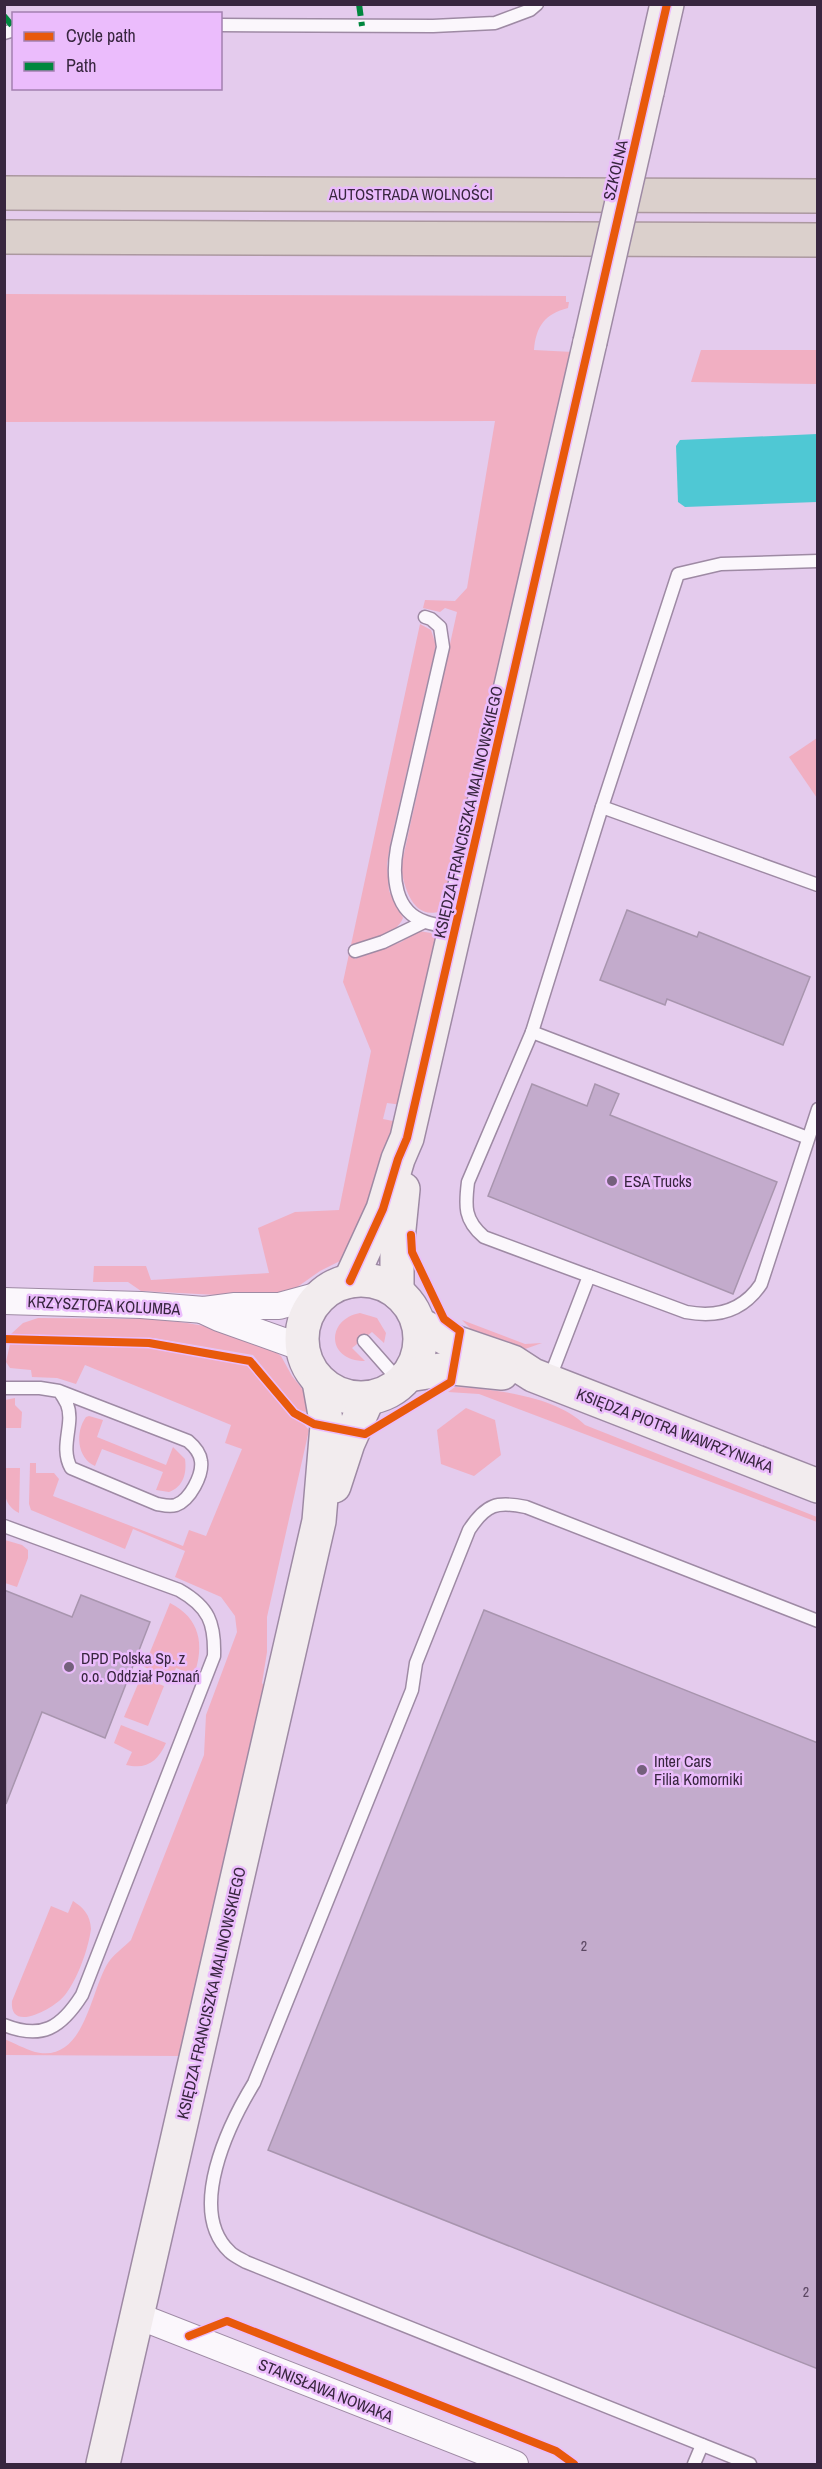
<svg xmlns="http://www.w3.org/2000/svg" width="822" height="2469" font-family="'Archivo Narrow',sans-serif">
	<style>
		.green { fill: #f1afc2 }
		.water { fill: #4fc8d4 }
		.building { fill: #c3abcc; stroke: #a895ae; stroke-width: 1.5 }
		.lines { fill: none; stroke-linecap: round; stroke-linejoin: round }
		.lane-casing { stroke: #9e8aa4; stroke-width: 15 }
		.street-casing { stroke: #9e8aa4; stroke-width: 28 }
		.secondary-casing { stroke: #9e8aa4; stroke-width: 36 }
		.highway-casing { stroke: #ab989f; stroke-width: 36 }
		.lane { stroke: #fbf7fc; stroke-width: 12 }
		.street { stroke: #fbf7fc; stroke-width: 26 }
		.secondary { stroke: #f2ecee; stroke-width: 33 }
		.highway { stroke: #dbd0cc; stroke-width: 33 }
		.secondary-bridge-casing { stroke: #9e8aa4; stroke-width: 36; stroke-linecap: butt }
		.secondary-bridge { stroke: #f2ecee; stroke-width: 33 }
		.quiet { stroke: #00873e; stroke-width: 6; stroke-dasharray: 12 6; stroke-linecap: butt }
		.cycleway-casing { stroke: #ebbcfc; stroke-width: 11 }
		.cycleway { stroke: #e8590c; stroke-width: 8 }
		.poi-dot { fill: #74607c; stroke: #ebbcfc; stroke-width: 2 }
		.labels { text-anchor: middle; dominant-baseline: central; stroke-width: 5; stroke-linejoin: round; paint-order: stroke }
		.number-label { font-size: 14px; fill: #5b4762 }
		.street-label { font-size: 16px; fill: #38263f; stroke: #ebbcfc }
		.poi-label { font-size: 16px; fill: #38263f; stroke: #ebbcfc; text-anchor: start }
	</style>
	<rect width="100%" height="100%" fill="#e4cbed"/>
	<g class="green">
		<path d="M5,294l561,2v6h3l-1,6c-23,6 -32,18 -34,42l39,2 -130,558c-29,13 -39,-22 -42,-43l56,-255 -12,-4 -5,4 -17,-4 2,-8 30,1 12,-13 28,-167 -490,1z"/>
		<path d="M701,350h116v34l-126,-2z"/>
		<path d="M420,624l11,6 5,15 -45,195 -4,24 2,27 14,27c-7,18 -36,21 -52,27l4,14 46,-17 18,-11 12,2 5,7 -34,165 -15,-2 -4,16 15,3 -8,37 -48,101 -22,11 -27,19 -17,4 -40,2 -95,-5 -13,-9h-35l1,-16h52l5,14 118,-7 -11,-45 37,-16 44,-2 32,-159 -28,-69z"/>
		<path d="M817,738v60l-28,-41z"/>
		<path d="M360,1313l17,5 9,15 -2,10 -12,-11 -20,16 13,13c-39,0 -39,-42 -5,-48z"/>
		<path d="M38,1318l115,1 34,4 29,5 51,18 14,10 11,20 12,15 10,24 -17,-6 -44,-54 -99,-17 -143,-4 12,-11z"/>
		<path d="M462,1320l63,24 17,-1 -17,6 -50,-16z"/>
		<path d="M10,1344l138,3 99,17 45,54 9,3 8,9 -42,187v35l-5,31 3,4 -84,369 -176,-1 -1,-16c10,4 21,10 31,13 50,12 55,-61 73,-89 5,-8 16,-16 23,-23l73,-185 2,-40 31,-83 -2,-16 -14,-19 -46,-20 10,-26 -52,-22 -8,20 -94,-39 -2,-6 1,-41h6v10h18l5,6 -6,17 130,50 6,-16 17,6 36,-87 -17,-6 6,-18 -146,-60 -9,19 -19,-6 -25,-1 -1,-7 -21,-2 -4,-6z"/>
		<path d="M455,1387c39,2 101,9 130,38l232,92v5l-338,-128 -31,-2z"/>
		<path d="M15,1398v7l7,7 -1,16h-16v-28z"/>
		<path d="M466,1408l29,12 6,35 -27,21 -33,-12 -4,-34z"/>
		<path d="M89,1416l14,4 -6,17 69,28 7,-18 12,12c2,15 -2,28 -16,33l-13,-2 7,-18 -61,-23 -7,17c-18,-8 -20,-34 -9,-49z"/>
		<path d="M5,1468h15l-1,45c-18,-9 -15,-27 -14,-45z"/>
		<path d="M5,1540l17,5 6,5v8l-11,29 -12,-4z"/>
		<path d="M170,1603c30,15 35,42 24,72l-18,-7 -4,10 -28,-11z"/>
		<path d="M141,1677l23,9 -16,40 -24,-9z"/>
		<path d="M121,1725l45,18c-8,18 -19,27 -40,22l6,-13 -18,-9z"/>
		<path d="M73,1901c11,7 17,14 18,28 -3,21 -13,49 -26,66 -10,13 -56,39 -53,6l39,-95 17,7z"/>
	</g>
	<path class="water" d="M817,434v68l-132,5 -7,-5 -2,-56 4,-6z"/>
	<g class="building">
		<path d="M627,910l70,27 2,-5 111,45 -27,68 -116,-46 -2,6 -65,-25z"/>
		<path d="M532,1084l55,22 8,-22 24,10 -9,21 167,67 -44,112 -245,-98z"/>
		<path d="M4,1590l68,27 9,-22 69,27 -45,116 -63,-26 -36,92z"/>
		<path d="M484,1610l334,133v626l-550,-219z"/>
	</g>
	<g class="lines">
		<defs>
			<g id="lane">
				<path d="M220,25l213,1 62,-3 35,-13 7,-6"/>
				<path d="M4,33l10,-3"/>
				<path d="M818,561l-97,3 -43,10 -76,233 216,78"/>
				<path d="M425,617l6,2 9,8 3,20 -46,201c-5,28 -3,64 29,74 9,3 19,4 28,6"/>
				<path d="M355,951l28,-9 41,-20"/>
				<path d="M532,1032l276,106"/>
				<path d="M589,1276l-105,-39c-20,-17 -19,-31 -16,-55l64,-150 70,-225"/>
				<path d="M364,1341l37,42"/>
				<path d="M549,1380l40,-104 97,36c31,6 57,-1 75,-28l57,-175"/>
				<path d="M4,1388h36l19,3 129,50c6,5 12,11 13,20 2,14 -11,39 -25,44 -7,2 -13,0 -19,-1l-86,-36c-12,-22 4,-44 -4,-64 -2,-4 -5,-9 -8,-13"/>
				<path d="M4,1526l175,64c30,17 36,33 35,66l-132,339c-21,33 -40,45 -78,30"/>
				<path d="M694,2464l8,-19"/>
				<path d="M750,2464l-504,-202c-5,-3 -12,-6 -16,-10 -44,-41 -1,-128 24,-169l158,-393 4,-27 53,-133c17,-26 28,-29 57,-23l292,114"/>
			</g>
			<g id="street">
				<path d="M4,1301l137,4 63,5 31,-4h44l44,-12"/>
				<path d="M204,1311l15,7 84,30"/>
				<path d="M138,2316l377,148"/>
			</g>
			<g id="secondary">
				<path d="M647,92l20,-88"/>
				<circle cx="361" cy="1339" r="59"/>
				<path d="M350,1281l33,-72 15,-50 9,-21 183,-796"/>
				<path d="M397,1292v-43l6,-60"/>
				<path d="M419,1324l30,16 64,22 20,13 285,111"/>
				<path d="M408,1375l45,-7 49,5"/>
				<path d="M334,1486l14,-43 20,-45"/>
				<path d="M103,2464l216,-943 8,-95 -8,-45"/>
			</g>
			<g id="highway">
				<path d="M4,193l814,3"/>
				<path d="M4,237l814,3"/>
			</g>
		</defs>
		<use href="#lane" class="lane-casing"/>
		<use href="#street" class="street-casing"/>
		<use href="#secondary" class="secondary-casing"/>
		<use href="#highway" class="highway-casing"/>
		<use href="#lane" class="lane"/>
		<use href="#street" class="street"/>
		<use href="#secondary" class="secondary"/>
		<use href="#highway" class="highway"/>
		<defs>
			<path id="secondary-bridge" d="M590,342l57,-250"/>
		</defs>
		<use href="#secondary-bridge" class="secondary-bridge-casing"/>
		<use href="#secondary-bridge" class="secondary-bridge"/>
		<g class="quiet">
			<path d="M359,4l3,22"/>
			<path d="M4,16l10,12"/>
		</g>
		<defs>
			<g id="cycleway">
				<path d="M350,1281l33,-72 15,-50 9,-21 260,-1134"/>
				<path d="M4,1339l145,4 101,18 44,52 20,11 51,10 86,-52 9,-51 -16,-12 -32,-67 -1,-17"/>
				<path d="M189,2336l38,-15 329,130 18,13"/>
			</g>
		</defs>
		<use href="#cycleway" class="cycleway-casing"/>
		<use href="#cycleway" class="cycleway"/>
	</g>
	<g class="poi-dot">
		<circle cx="612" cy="1181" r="6"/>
		<circle cx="69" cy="1667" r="6"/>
		<circle cx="642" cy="1770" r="6"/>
	</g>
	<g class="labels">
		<g class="number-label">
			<text x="584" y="1946">2</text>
			<text x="806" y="2292">2</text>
		</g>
		<g class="street-label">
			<text transform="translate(615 170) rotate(-77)">SZKOLNA</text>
			<text x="411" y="194">AUTOSTRADA WOLNOŚCI</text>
			<text transform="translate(468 812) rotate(-77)">KSIĘDZA FRANCISZKA MALINOWSKIEGO</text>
			<text transform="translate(104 1305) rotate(3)">KRZYSZTOFA KOLUMBA</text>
			<text transform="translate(675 1430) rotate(21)">KSIĘDZA PIOTRA WAWRZYNIAKA</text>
			<text transform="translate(211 1993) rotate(-77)">KSIĘDZA FRANCISZKA MALINOWSKIEGO</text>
			<text transform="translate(326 2390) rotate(22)">STANISŁAWA NOWAKA</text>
		</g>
		<g class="poi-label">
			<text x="624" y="1181">ESA Trucks</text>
			<text x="81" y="1658">DPD Polska Sp. z<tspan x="81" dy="18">o.o. Oddział Poznań</tspan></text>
			<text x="654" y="1761">Inter Cars<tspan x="654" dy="18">Filia Komorniki</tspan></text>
		</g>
	</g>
	<rect width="822" height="2469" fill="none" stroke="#38263f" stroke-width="12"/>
	<rect x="12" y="12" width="210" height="78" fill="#ebbcfc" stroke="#a380b0" stroke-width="1.5"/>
	<rect x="24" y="32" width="30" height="9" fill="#e8590c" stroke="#a380b0" stroke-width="1.5"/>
	<text x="66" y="42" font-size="18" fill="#38263f">Cycle path</text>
	<rect x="24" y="62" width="30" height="9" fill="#00873e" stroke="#a380b0" stroke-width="1.5"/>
	<text x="66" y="72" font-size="18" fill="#38263f">Path</text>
</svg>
